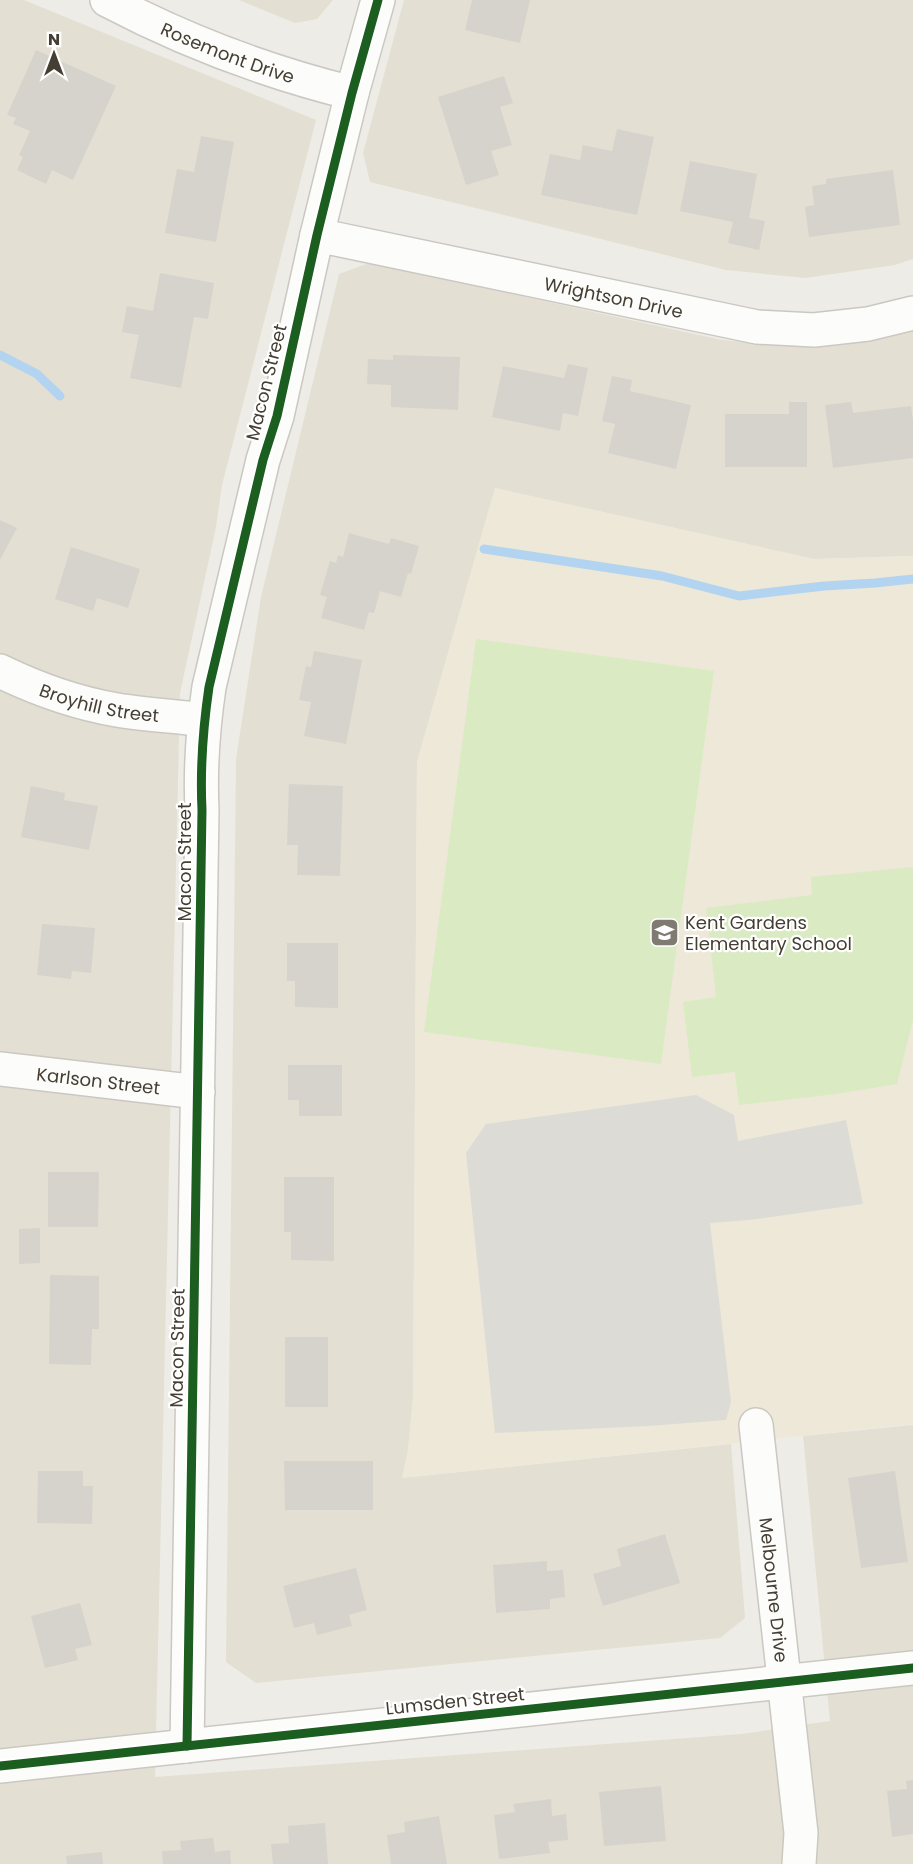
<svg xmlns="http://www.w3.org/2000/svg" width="913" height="1864" font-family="Poppins,sans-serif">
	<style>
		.residential { fill: #e3dfd3 }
		.education { fill: #ede8d7 }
		.green { fill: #daebc4 }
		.parking { fill: #dddbd6 }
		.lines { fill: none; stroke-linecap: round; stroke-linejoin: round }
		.stream { stroke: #b3d4f0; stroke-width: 9 }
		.building { fill: #d6d3cd }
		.minor-casing { stroke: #cbc8c2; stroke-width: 36 }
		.minor { stroke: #fcfcfb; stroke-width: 33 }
		.cycleway-casing { stroke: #fff; stroke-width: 13 }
		.cycleway { stroke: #1b5e20; stroke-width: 9 }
		.labels { text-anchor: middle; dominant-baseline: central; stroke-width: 4.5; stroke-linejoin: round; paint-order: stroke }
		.street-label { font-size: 18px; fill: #443e33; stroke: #fff }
		.poi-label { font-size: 18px; fill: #443e33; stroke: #fff; text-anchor: start }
	</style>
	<rect width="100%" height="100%" fill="#eeece6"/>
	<g class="residential">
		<path d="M0,0h24l292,120 -94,365 -6,42 -36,166 -25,1084 587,-43 88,-13 -27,-285 110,-11v439h-913z"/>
		<path d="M239,0h94l-16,19 -22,4z"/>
		<path d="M404,0h509v259l-18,6 -90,13 -79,-8 -356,-88 -7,-29z"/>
		<path d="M369,263l353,77 82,7 109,-16v225l-99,3 -319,-71 -78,274 -4,637 -5,51 -6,28 329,-34 14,174 -25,20 -464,45 -30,-21 10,-903 25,-162 78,-323z"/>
	</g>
	<path class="education" d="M495,488l319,71 99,-3v868l-511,54 6,-28 5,-51 4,-637z"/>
	<g class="green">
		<path d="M476,639l238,32 -53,393 -237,-32z"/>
		<path d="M913,867v153l-16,64 -61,10 -97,11 -4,-33 -43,5 -9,-75 33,-5 -10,-89 106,-13 -1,-18z"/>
	</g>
	<path class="parking" d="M696,1095l38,20 4,26 108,-21 17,84 -114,16 -39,3 21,179 -5,18 -77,6 -154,7 -29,-280 20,-29z"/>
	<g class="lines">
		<g class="stream">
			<path d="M0,355l37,19 23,22"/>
			<path d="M484,549l178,27 77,20 85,-10 51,-3 38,-4"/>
		</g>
	</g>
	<g class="building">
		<path d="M472,0h58l-10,43 -55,-13z"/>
		<path d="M36,50l80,36 -43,94 -21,-10 -6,14 -29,-14 6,-13 -4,-2 11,-24 -17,-7 3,-6 -9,-3z"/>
		<path d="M504,76l9,27 -13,4 12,38 -21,6 8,24 -33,10 -28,-88z"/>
		<path d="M617,129l37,8 -17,78 -96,-20 9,-41 30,6 3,-15 29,6z"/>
		<path d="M201,136l33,6 -18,100 -51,-9 12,-64 17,3z"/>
		<path d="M690,161l67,13 -8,44 16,3 -6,29 -31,-7 5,-21 -53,-11z"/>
		<path d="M893,170l7,55 -91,12 -4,-30 9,-2 -2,-19 14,-2v-5z"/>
		<path d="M160,273l54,10 -6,36 -14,-2 -13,71 -51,-10 9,-43 -17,-3 5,-26 26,5z"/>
		<path d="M393,355l67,2 -2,53 -67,-3v-22l-24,-1 1,-25 25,1z"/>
		<path d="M568,364l20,4 -10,48 -15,-3 -3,18 -68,-14 11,-51 61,12z"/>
		<path d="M612,376l20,4 -2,11 61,14 -15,64 -68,-16 7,-29 -13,-3z"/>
		<path d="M789,402h18v65h-82v-53h64z"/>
		<path d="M851,402l2,11 58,-7 2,15v37l-80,10 -8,-63z"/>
		<path d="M0,520l17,8 -17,32z"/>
		<path d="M349,533l40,11 2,-6 28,8 -8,28 -3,-1 -7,24 -21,-6 -6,22 -5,-1 -5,18 -43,-12 6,-21 -7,-2 10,-34 6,2 2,-8 5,2z"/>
		<path d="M71,547l69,22 -12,39 -31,-10 -4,13 -38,-12z"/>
		<path d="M314,651l48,9 -16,84 -42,-8 7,-34 -12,-2 7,-34 5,1z"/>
		<path d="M289,784l54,2 -3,90 -43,-1 1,-30h-11z"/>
		<path d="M31,786l34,7 -1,7 34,6 -9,44 -68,-13z"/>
		<path d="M42,924l53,4 -4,45 -19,-2 -1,8 -34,-4z"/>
		<path d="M287,943h51v65l-43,-1v-26h-8z"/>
		<path d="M288,1065h54v51h-43v-16h-11z"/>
		<path d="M48,1172h51l-1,55h-50z"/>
		<path d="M284,1177h50v84l-43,-1v-28h-7z"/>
		<path d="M40,1228v35l-21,1v-35z"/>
		<path d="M50,1275l49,1v53h-7l-1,36 -42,-1z"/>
		<rect x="285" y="1337" width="43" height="70"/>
		<path d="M284,1461h89v49h-88z"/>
		<path d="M38,1471h45v15h10l-1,38 -55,-1z"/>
		<path d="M895,1471l13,91 -47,6 -13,-90z"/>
		<path d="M665,1534l15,49 -77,23 -10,-32 28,-8 -4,-17z"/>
		<path d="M547,1561v10l16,-1 2,27 -15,2v10l-54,4 -3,-48z"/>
		<path d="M356,1568l11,42 -18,5 3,11 -35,9 -3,-12 -20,5 -11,-42z"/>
		<path d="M80,1603l12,42 -17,4 3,11 -33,8 -14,-52z"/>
		<path d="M913,1780v54l-21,3 -5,-46 20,-2 -1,-8z"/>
		<path d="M661,1786l5,55 -62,5 -5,-54z"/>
		<path d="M551,1799l1,17 14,-2 2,26 -20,2 2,11 -51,6 -5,-44 21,-3 -2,-8z"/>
		<path d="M439,1816l8,48h-56l-4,-29 18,-3 -1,-10z"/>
		<path d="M325,1823l3,41h-55l-2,-20 18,-1 -1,-17z"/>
		<path d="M213,1838l2,14 15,-2 1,14h-68l-1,-13 19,-1 -1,-9z"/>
		<path d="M102,1852l1,12h-36l-1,-8z"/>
	</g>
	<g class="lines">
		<defs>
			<g id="minor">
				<path id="s1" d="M107,0c78,41 160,72 245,93"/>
				<path id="s2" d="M317,235l440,92 57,3 54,-6 45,-11"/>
				<path id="s3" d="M0,671c37,18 76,32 117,39 29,5 59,6 87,10"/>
				<path id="s4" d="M0,1069l198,23"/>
				<path id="s5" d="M756,1425l45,408 -2,31"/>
				<path d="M187,1746l15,-936c-2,-41 1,-82 7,-123l54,-227 14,-44 40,-181 35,-142 26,-93"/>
				<path d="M0,1766l913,-98"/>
			</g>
		</defs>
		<use href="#minor" class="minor-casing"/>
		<use href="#minor" class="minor"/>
		<defs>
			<g id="cycleway">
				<path d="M187,1746l15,-936c-2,-41 1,-82 7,-123l54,-227 14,-44 40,-181 35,-142 26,-93"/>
				<path d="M0,1766l913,-98"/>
			</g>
		</defs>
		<use href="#cycleway" class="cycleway-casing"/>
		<use href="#cycleway" class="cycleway"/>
	</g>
	<defs>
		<symbol id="school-square" viewBox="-11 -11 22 22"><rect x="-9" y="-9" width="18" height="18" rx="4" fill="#807b72" stroke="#fff"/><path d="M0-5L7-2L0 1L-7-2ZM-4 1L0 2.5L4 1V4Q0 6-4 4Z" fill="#fff"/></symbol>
	</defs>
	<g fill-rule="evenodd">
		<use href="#school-square" x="648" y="916" width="33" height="33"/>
	</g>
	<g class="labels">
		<g class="street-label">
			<text stroke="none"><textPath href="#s1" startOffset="132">Rosemont Drive</textPath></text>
			<text stroke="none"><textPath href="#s2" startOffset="303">Wrightson Drive</textPath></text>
			<text transform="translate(266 382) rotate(-76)">Macon Street</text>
			<text stroke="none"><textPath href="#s3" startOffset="105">Broyhill Street</textPath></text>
			<text transform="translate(184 862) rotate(-90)">Macon Street</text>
			<text stroke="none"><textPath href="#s4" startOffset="99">Karlson Street</textPath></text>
			<text transform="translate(177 1348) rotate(-89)">Macon Street</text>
			<text stroke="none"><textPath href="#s5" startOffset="166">Melbourne Drive</textPath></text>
			<text transform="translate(455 1701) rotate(-6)">Lumsden Street</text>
		</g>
		<g class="poi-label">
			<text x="685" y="922">Kent Gardens<tspan x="685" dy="21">Elementary School</tspan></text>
		</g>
	</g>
	<g transform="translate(54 54)" stroke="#ffffff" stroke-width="4.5" paint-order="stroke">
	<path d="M0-4.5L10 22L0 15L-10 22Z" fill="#443e33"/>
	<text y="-9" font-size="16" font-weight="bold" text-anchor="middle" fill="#443e33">N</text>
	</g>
</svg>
